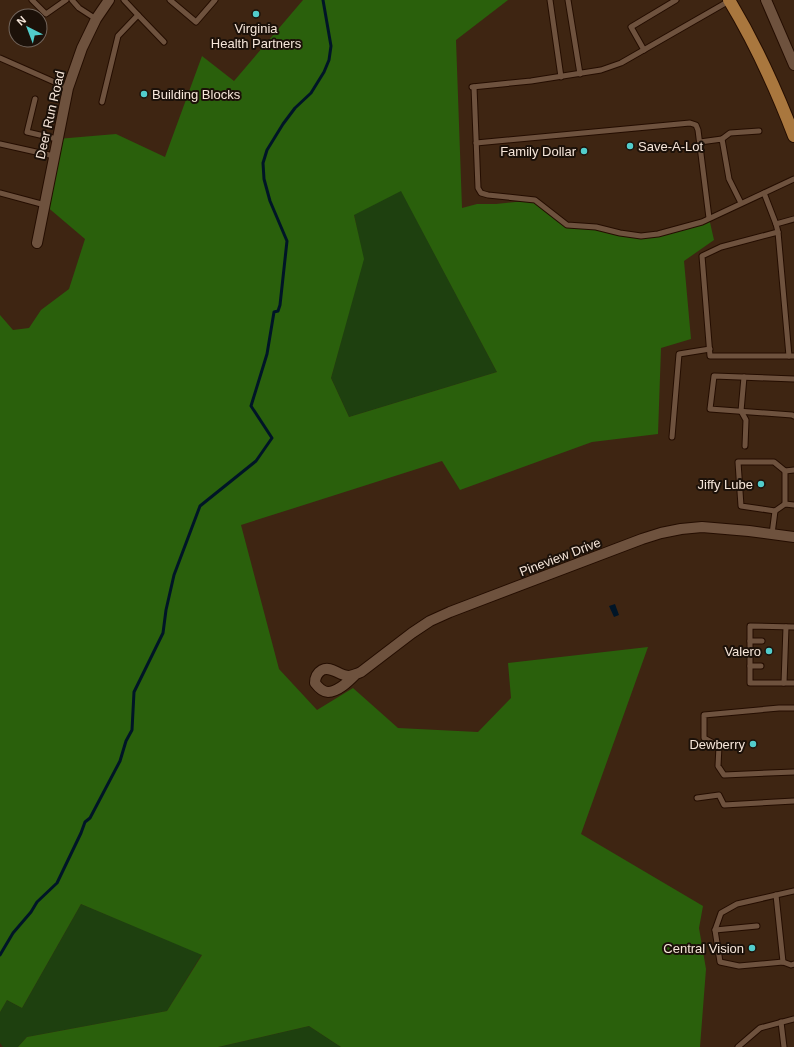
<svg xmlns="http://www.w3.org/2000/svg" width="794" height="1047" font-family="Helvetica,sans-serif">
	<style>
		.green { fill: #1e400f }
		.forest { fill: #2a600c; fill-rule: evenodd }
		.water { fill: #001527 }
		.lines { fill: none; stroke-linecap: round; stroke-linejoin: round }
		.stream { stroke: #001527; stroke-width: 3 }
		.service-casing { stroke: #240d00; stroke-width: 7 }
		.minor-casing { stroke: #240d00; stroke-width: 12 }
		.primary-casing { stroke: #240d00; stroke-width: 14 }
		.service { stroke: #6e523e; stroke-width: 5 }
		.minor { stroke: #6e523e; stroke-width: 10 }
		.primary { stroke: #a9773e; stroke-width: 12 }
		.poi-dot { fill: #52cdcc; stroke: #1c1109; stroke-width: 1.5 }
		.labels { text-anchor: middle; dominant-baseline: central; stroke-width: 4; stroke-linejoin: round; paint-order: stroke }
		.poi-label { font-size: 13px; fill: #f6e6da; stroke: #1c1109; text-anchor: end }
		.street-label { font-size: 13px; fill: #f6e6da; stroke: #1c1109 }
	</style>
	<rect width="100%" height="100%" fill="#3e2512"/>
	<g class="green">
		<path d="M401,190l96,182 -148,45 -18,-39 32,-119 -9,-45z"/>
		<path d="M81,904l121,50 -35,57 -140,26 -9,10h-15l-3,-4v-31l7,-12 15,8z"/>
		<path d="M309,1026l32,21h-123z"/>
	</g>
	<path class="forest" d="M303,0h205l-52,40 6,168 15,-4h19l39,-4 32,25 74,11 68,-18 5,22 -30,21 7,78 -30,9 -3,86 -66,8 -132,48 -18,-29 -201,64 38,144 38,41 36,-22 45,40 80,4 33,-34 -3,-35 140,-16 -67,187 122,72 -4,22 7,41 -6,78h-359l-32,-21 -91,21h-200l9,-10 140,-26 35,-56 -121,-51 -59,104 -15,-8 -7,12v-697l13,15 16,-2 12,-18 28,-21 16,-50 -40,-34 12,-66 59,-5 49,23 37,-101 32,25zM401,191l96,181 -148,45 -18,-39 33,-119 -10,-44z"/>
	<path class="water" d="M615,604l4,11 -5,2 -5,-11z"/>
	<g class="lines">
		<path class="stream" d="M0,955l13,-22 18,-21 6,-10 20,-19 24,-50 4,-11 5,-4 30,-57 6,-20 6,-11 2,-38 29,-59 3,-23 8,-35 26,-69 56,-45 16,-23 -21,-32 16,-52 7,-42 4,-1 2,-6 7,-64 -17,-40 -6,-22 -1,-16 4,-13 16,-26 12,-16 16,-15 13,-21 5,-12 2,-14 -8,-46"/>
		<defs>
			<g id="service">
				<path d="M32,0l14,14 20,-14"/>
				<path d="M72,0l7,8 17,11"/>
				<path d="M170,0l26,22 19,-22"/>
				<path d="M550,0l11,77"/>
				<path d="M568,0l12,74"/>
				<path d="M138,15l26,27"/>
				<path d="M644,50l-13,-23 45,-27"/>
				<path d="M0,58l68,30"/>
				<path d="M472,87l59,-6 70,-11 20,-7 108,-62"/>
				<path d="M474,87l4,101 3,5 7,2 47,5 32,25 29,2 24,6 21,3 17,-2 44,-12 92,-43"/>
				<path d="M35,99l-8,33 30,7"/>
				<path d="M102,102l16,-66 20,-21 -14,-15"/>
				<path d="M722,139l8,-6 29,-2"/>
				<path d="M700,142l22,-3 7,40 12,24"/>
				<path d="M476,143l214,-20 6,2 2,5 11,88"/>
				<path d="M0,144l54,12"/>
				<path d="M0,193l45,12"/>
				<path d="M764,193l12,31"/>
				<path d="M794,219l-18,5 2,8 11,124h5"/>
				<path d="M778,232l-57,15 -19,9 8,100h79"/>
				<path d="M744,377l-3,34 5,9 -1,26"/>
				<path d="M794,379l-80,-3 -4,33 82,6 2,1"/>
				<path d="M672,437l7,-83 31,-5"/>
				<path d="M794,470l-9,1 -11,-9h-36l3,44 34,5 10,-7 9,1"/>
				<path d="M785,504v-33"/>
				<path d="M772,534l3,-23"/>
				<path d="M794,627l-44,-1v57h44"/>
				<path d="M750,641h12"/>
				<path d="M750,666h11"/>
				<path d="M784,683l2,-56"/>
				<path d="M794,708h-15l-75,7v23l15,8 -1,20 6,9 70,-3"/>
				<path d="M697,798l22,-3 5,10 70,-4"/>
				<path d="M794,891l-57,13 -16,9 -6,17 5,32 19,4 44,-4 8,3 3,-1"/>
				<path d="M776,895l7,67"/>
				<path d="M715,930l42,-4"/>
				<path d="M781,1022l3,25"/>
				<path d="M738,1047l22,-19 34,-9"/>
			</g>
			<g id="minor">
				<path d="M766,0l28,65"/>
				<path d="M37,243l31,-155 14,-40 14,-29 13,-19"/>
				<path d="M355,675c-6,6 -17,17 -27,17 -5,0 -10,-5 -13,-9 0,-6 2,-10 7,-13 9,-5 17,6 27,6 4,-1 8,-2 12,-4l51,-39 18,-12 20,-9 192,-73 19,-6 20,-4 21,-2 47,4 45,6"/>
			</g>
			<path id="primary" d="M729,0c26,43 47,89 65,136"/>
		</defs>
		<use href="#service" class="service-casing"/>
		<use href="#minor" class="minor-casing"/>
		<use href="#primary" class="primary-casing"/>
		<use href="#service" class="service"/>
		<use href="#minor" class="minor"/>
		<use href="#primary" class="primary"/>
	</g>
	<g class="poi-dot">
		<circle cx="256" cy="14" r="4"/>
		<circle cx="144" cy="94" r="4"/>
		<circle cx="630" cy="146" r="4"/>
		<circle cx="584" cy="151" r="4"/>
		<circle cx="761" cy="484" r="4"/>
		<circle cx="769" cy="651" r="4"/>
		<circle cx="753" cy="744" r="4"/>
		<circle cx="752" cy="948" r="4"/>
	</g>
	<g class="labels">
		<g class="poi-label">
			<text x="256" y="28" text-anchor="middle">Virginia<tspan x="256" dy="15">Health Partners</tspan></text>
			<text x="152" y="94" text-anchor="start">Building Blocks</text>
			<text x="638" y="146" text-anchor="start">Save-A-Lot</text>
			<text x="576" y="151">Family Dollar</text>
			<text x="753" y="484">Jiffy Lube</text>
			<text x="761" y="651">Valero</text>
			<text x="745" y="744">Dewberry</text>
			<text x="744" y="948">Central Vision</text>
		</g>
		<g class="street-label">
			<text transform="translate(50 115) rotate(-77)">Deer Run Road</text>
			<text transform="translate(560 557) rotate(-21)">Pineview Drive</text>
		</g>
	</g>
	<g transform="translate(28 28) rotate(318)"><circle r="19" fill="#1c1109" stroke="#73665d"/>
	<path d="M0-3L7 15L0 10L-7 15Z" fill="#52cdcc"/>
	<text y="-6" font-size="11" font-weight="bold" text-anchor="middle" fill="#f6e6da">N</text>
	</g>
</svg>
